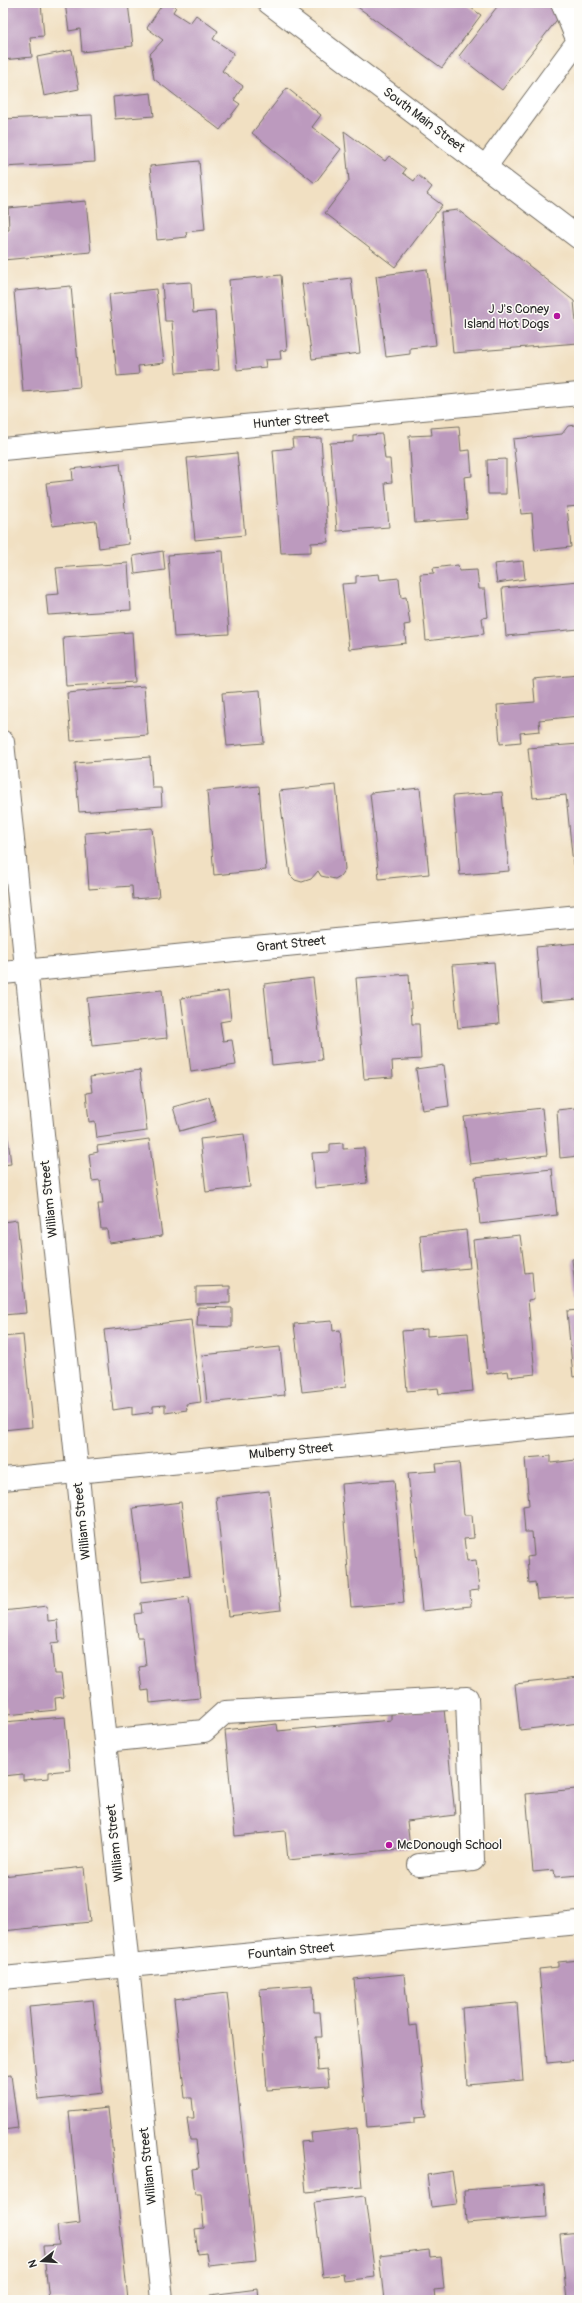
<svg xmlns="http://www.w3.org/2000/svg" width="582" height="2303" font-family="Pangolin,sans-serif">
	<style>
		.building { fill: #bc9abe }
		.lines { fill: none; stroke-linecap: round; stroke-linejoin: round }
		.minor-casing { stroke: #706a60; stroke-width: 24 }
		.major-casing { stroke: #706a60; stroke-width: 24 }
		.minor { stroke: #fff; stroke-width: 22 }
		.major { stroke: #fff; stroke-width: 22 }
		.poi-dot { fill: #b5179e; stroke: #fdfcf7; stroke-width: 1.5 }
		.labels { text-anchor: middle; dominant-baseline: central; stroke-width: 3; stroke-linejoin: round; paint-order: stroke }
		.street-label { font-size: 13px; fill: #2b2b2b; stroke: #fdfcf7 }
		.poi-label { font-size: 13px; fill: #2b2b2b; stroke: #fdfcf7; text-anchor: end }
	</style>
	<rect width="100%" height="100%" fill="#fdfcf7"/>
	<filter id="ink" filterUnits="userSpaceOnUse"><feTurbulence type="fractalNoise" baseFrequency=".025" numOctaves="2"/><feDisplacementMap in="SourceGraphic" scale="8" xChannelSelector="R" yChannelSelector="G"/><feConvolveMatrix kernelMatrix="1 2 1 2 8 2 1 2 1" color-interpolation-filters="sRGB"/></filter>
	<filter id="wash" filterUnits="userSpaceOnUse"><feTurbulence type="fractalNoise" baseFrequency=".012" numOctaves="4" result="noise"/><feDisplacementMap in="SourceGraphic" scale="16" xChannelSelector="R" yChannelSelector="G"/><feGaussianBlur stdDeviation="0.9" result="paint"/><feColorMatrix in="noise" values="0 0 0 0 0 0 0 0 0 0 0 0 0 0 0 0 0 1.4 0 .05"/><feComposite in="paint" operator="in"/></filter>
	<g filter="url(#wash)">
		<rect width="100%" height="100%" fill="#f1e0c2"/>
		<g id="blocks">
			<g class="building">
				<path d="M3,3h38l3,33 -14,1 2,20 -29,3z"/>
				<path d="M65,3h63l5,43 -51,6 -2,-23 -11,2z"/>
				<path d="M163,3h7l6,4 -3,5 17,11 6,-8 22,16 -5,8 21,14 -12,18 21,15 -9,14 6,4 -20,26 -66,-51 -4,-25 13,-14 -16,-12z"/>
				<path d="M352,3h112l17,12 -39,53z"/>
				<path d="M500,3h51l12,9 -61,78 -43,-34z"/>
				<path d="M72,50l7,39 -35,7 -7,-39z"/>
				<path d="M287,88l34,27 -9,12 29,22 -26,34 -63,-50z"/>
				<path d="M151,93l3,23 -39,3 -2,-22z"/>
				<path d="M92,115l3,47 -92,5v-48z"/>
				<path d="M344,131l41,30 4,-5 17,13 -3,4 11,8 4,-6 14,12 -5,7 15,11 -47,62 -70,-54 24,-32z"/>
				<path d="M199,161l6,69 -19,2 1,5 -30,3 -7,-74z"/>
				<path d="M86,201l5,51 -88,8v-29l6,-1 -1,-22z"/>
				<path d="M458,210l116,91 4,42 -125,10 -12,-141z"/>
				<path d="M427,269l9,76 -26,3v6l-24,3 -10,-81z"/>
				<path d="M281,275l6,75 -7,1 1,8 -16,1 1,7 -29,3 -8,-90z"/>
				<path d="M351,278l9,75 -48,6 -10,-75z"/>
				<path d="M191,282l2,31 22,-2 4,59 -43,3 -4,-52h-7l-3,-37z"/>
				<path d="M71,286l9,101 -57,5 -9,-101z"/>
				<path d="M156,289l8,74 -26,3 1,8 -22,2 -8,-82z"/>
				<path d="M575,425l4,2v79l-12,1 4,40 -36,4 -3,-38 -11,1 -8,-75 49,-5 6,-8z"/>
				<path d="M459,426l2,25 9,-1 2,26 -8,1 3,42 -52,4 -6,-87 23,-1 -1,-7z"/>
				<path d="M382,434l3,25h5l2,23 -7,1 4,44 -52,4 -7,-88 23,-1v-6z"/>
				<path d="M321,438l7,104 -17,1v9l-30,1 -8,-103 20,-2 -1,-9z"/>
				<path d="M237,453l8,82 -50,5 -8,-82z"/>
				<path d="M506,459v35h-18l-1,-34z"/>
				<path d="M120,463l9,81 -30,4 -3,-27 -44,5 -6,-43 27,-3 -1,-11z"/>
				<path d="M163,551l2,19 -30,4 -2,-18z"/>
				<path d="M223,551l6,83 -55,3 -6,-82z"/>
				<path d="M523,561l2,18 -28,4 -3,-19z"/>
				<path d="M128,563l3,47 -83,5 -2,-20 13,-1 -3,-26z"/>
				<path d="M458,565l1,6 18,-1 2,19h6l3,28 -6,1 2,16 -58,7 -6,-67 14,-1 -1,-5z"/>
				<path d="M379,574l1,6 19,-2 2,20 5,-1 4,27 -6,1 2,18 -57,6 -7,-65 14,-1v-7z"/>
				<path d="M579,581v48l-73,7 -4,-48z"/>
				<path d="M132,632l3,50 -69,4 -3,-49z"/>
				<path d="M579,675v41l-40,4 1,11 -20,2 1,9 -21,2 -3,-39 38,-3 -2,-23z"/>
				<path d="M144,686l4,49 -77,6 -4,-48z"/>
				<path d="M260,690l4,53 -37,3 -5,-53z"/>
				<path d="M579,744v119l-6,1 -7,-69 -33,3 -5,-50z"/>
				<path d="M150,757l2,31h9l1,18 -83,6 -4,-49z"/>
				<path d="M336,785l9,84 -5,7 -5,3 -14,-3 -3,-5 -7,8 -9,3 -7,-2 -5,-5 -11,-84z"/>
				<path d="M259,786l7,84 -52,5 -7,-84z"/>
				<path d="M420,788l9,86 -50,5 -9,-86z"/>
				<path d="M502,792l7,79 -49,4 -7,-79z"/>
				<path d="M152,828l7,69 -26,2 -1,-13 -43,3 -4,-56z"/>
				<path d="M579,943v56l-38,3 -5,-55z"/>
				<path d="M494,962l5,62 -41,4 -6,-63z"/>
				<path d="M409,974l3,50h7l2,35 -29,2 1,16 -29,2 -8,-101z"/>
				<path d="M313,978l9,82 -50,5 -8,-81z"/>
				<path d="M162,990l5,48 -75,8 -5,-48z"/>
				<path d="M228,991l3,29 -11,2 3,19 9,-1 4,25 -45,7 -10,-74z"/>
				<path d="M444,1065l5,41 -27,4 -6,-41z"/>
				<path d="M140,1070l7,61 -50,7 -2,-17 -6,1 -3,-29 6,-1 -2,-15z"/>
				<path d="M3,1096l8,68 -8,1z"/>
				<path d="M209,1097l7,24 -36,10 -7,-24z"/>
				<path d="M579,1104v52l-19,2 -3,-48 18,-2z"/>
				<path d="M542,1108l5,47 -77,9 -6,-47z"/>
				<path d="M244,1134l6,53 -44,5 -6,-53z"/>
				<path d="M149,1139l13,97 -53,7 -2,-14h-6l-3,-25h5l-3,-24 -8,1 -3,-27 9,-2 -1,-6z"/>
				<path d="M343,1143v6l21,-1 3,35 -52,5 -3,-35 18,-1v-8z"/>
				<path d="M552,1169l5,46 -77,9 -5,-47z"/>
				<path d="M17,1220l9,93 -23,2v-93z"/>
				<path d="M466,1230l4,38 -47,4 -3,-37z"/>
				<path d="M520,1235l5,38 7,-1 2,27 -6,1 7,74 -26,3 -1,-6 -21,3 -14,-134z"/>
				<path d="M579,1258v36h-3l-4,-35z"/>
				<path d="M230,1286v17l-34,1v-17z"/>
				<path d="M198,1307l34,1v19l-35,-1z"/>
				<path d="M579,1310v66l-6,1 -6,-66z"/>
				<path d="M191,1320l10,82 -15,2 1,6 -22,3v-8l-12,1v6l-21,3v-8l-19,3 -9,-80z"/>
				<path d="M332,1321l1,10 7,-1 6,57 -44,5 -8,-68z"/>
				<path d="M427,1329v7l41,-3 5,58 -34,3 -1,-6 -31,3 -5,-60z"/>
				<path d="M23,1335l9,92 -29,3v-93z"/>
				<path d="M280,1347l5,48 -78,8 -5,-48z"/>
				<path d="M551,1456v7l25,-3 3,30v106l-42,3 -2,-17 -6,1 -2,-26 7,-1 -2,-24h-7l-2,-26 6,-1 -4,-47z"/>
				<path d="M459,1462l5,53h8l2,23 -10,1 3,22 9,-1 3,30 -9,1 1,15 -49,5 -14,-138 29,-2 -1,-7z"/>
				<path d="M394,1480l10,123 -53,4 -10,-123z"/>
				<path d="M269,1491l12,119 -53,6 -12,-119z"/>
				<path d="M181,1502l9,74 -48,6 -9,-74z"/>
				<path d="M189,1597l11,101 -50,5 -1,-13 -7,1 -3,-24 7,-1 -3,-29h-6l-3,-23 8,-1 -1,-10z"/>
				<path d="M47,1606l1,15 9,-1 2,22 -8,1 3,31h7l3,23 -9,1 1,12 -49,5 -4,-40v-64z"/>
				<path d="M579,1677v46l-59,7 -5,-46z"/>
				<path d="M444,1709l11,106 -48,6 3,27 -122,12 -3,-29 -50,5 -10,-106 52,-6 1,7 113,-11v-6z"/>
				<path d="M65,1717l5,53 -21,2v6l-26,2v-6l-20,2v-54z"/>
				<path d="M576,1789l3,24v62l-24,2 -1,-7 -21,2 -7,-78z"/>
				<path d="M84,1867l6,55 -87,9v-55z"/>
				<path d="M579,1960v100l-32,3 -8,-94 19,-2v-5z"/>
				<path d="M404,1974l5,52 8,-1 9,92 -12,1v5l-47,4 -13,-148z"/>
				<path d="M313,1985l1,27h6l2,25h-6l2,34 9,-1 2,16 -62,4 -7,-101z"/>
				<path d="M227,1993l29,268 -48,5 -2,-13 -8,1 -3,-25 9,-1 -3,-34h-6l-3,-25 7,-1 -3,-28h-6l-3,-22h7l-2,-20h-7l-11,-99z"/>
				<path d="M93,2000l10,93 -65,7 -9,-94z"/>
				<path d="M517,2003l6,77 -56,5 -5,-77z"/>
				<path d="M11,2075l7,53 -15,2v-54z"/>
				<path d="M108,2108l20,192h-79l-6,-54 16,-1 -2,-19 23,-3 -11,-111z"/>
				<path d="M357,2128l5,59 -56,5 -5,-50 11,-1 -1,-8z"/>
				<path d="M452,2171l5,33 -26,3 -4,-32z"/>
				<path d="M545,2184l2,33 -81,6 -2,-33z"/>
				<path d="M365,2196l10,81 -31,4 -1,-7 -20,3 -9,-75z"/>
				<path d="M579,2233v67h-12l-7,-65z"/>
				<path d="M429,2250l1,8 11,-1 3,32 -10,1 1,10h-51l-5,-44z"/>
				<path d="M258,2289l1,11h-48l-1,-5z"/>
			</g>
		</g>
	</g>
	<g filter="url(#ink)">
		<use href="#blocks" fill-opacity="0" stroke="#706a60" stroke-width="1"/>
		<g class="lines">
			<defs>
				<g id="minor">
					<path d="M486,166l92,-125 -16,-38"/>
					<path d="M3,449l576,-55"/>
					<path d="M3,742l159,1558"/>
					<path d="M3,973l576,-57"/>
					<path d="M3,1479l576,-55"/>
					<path d="M105,1741l99,-10 21,-19 242,-14 6,162 -54,5"/>
					<path d="M3,1978l576,-55"/>
				</g>
				<path id="major" d="M269,3l310,235"/>
			</defs>
			<use href="#minor" class="minor-casing"/>
			<use href="#major" class="major-casing"/>
			<use href="#minor" class="minor"/>
			<use href="#major" class="major"/>
		</g>
	</g>
	<g class="poi-dot">
		<circle cx="557" cy="316" r="4"/>
		<circle cx="389" cy="1845" r="4"/>
	</g>
	<g class="labels">
		<g class="street-label">
			<text transform="translate(424 120) rotate(37)">South Main Street</text>
			<text transform="translate(291 421) rotate(-5)">Hunter Street</text>
			<text transform="translate(291 944) rotate(-6)">Grant Street</text>
			<text transform="translate(49 1199) rotate(-96)">William Street</text>
			<text transform="translate(291 1451) rotate(-5)">Mulberry Street</text>
			<text transform="translate(82 1521) rotate(-96)">William Street</text>
			<text transform="translate(115 1843) rotate(-96)">William Street</text>
			<text transform="translate(291 1951) rotate(-5)">Fountain Street</text>
			<text transform="translate(148 2166) rotate(-96)">William Street</text>
		</g>
		<g class="poi-label">
			<text x="549" y="309">J J's Coney<tspan x="549" dy="15">Island Hot Dogs</tspan></text>
			<text x="397" y="1845" text-anchor="start">McDonough School</text>
		</g>
	</g>
	<rect width="582" height="2303" fill="none" stroke="#fdfcf7" stroke-width="16"/>
	<g transform="translate(42 2261) rotate(253)" stroke="#fdfcf7" stroke-width="3" paint-order="stroke">
	<path d="M0-3L7 15L0 10L-7 15Z" fill="#2b2b2b"/>
	<text y="-6" font-size="11" font-weight="bold" text-anchor="middle" fill="#2b2b2b">N</text>
	</g>
</svg>
